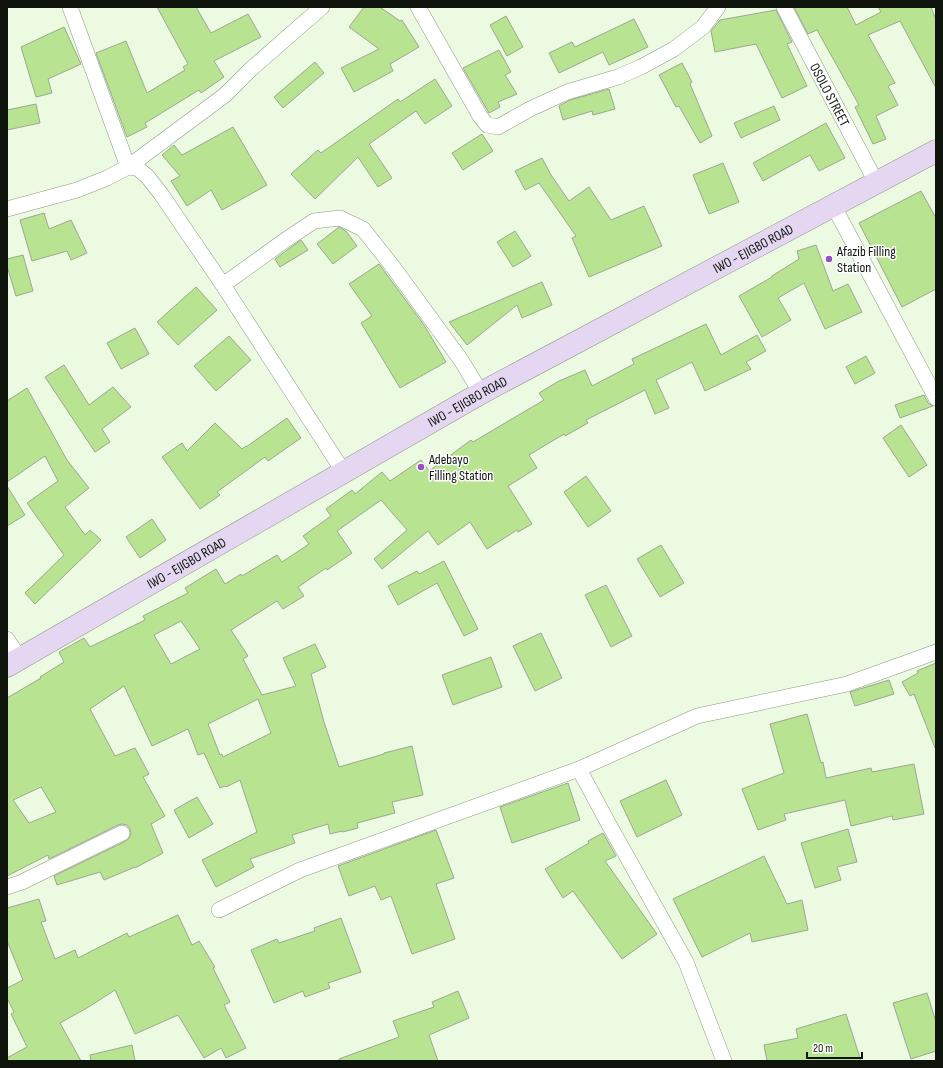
<svg xmlns="http://www.w3.org/2000/svg" width="943" height="1068" font-family="'Sofia Sans Condensed',sans-serif">
	<style>
		.building { fill: #b8e391; stroke: #9ba891; fill-rule: evenodd }
		.lines { fill: none; stroke-linecap: round; stroke-linejoin: round }
		.street-casing { stroke: #8e9a84; stroke-width: 16 }
		.secondary-casing { stroke: #8e9a84; stroke-width: 23 }
		.street { stroke: #fff; stroke-width: 15 }
		.secondary { stroke: #e5d6f2; stroke-width: 22 }
		.poi-dot { fill: #9452c7; stroke: #fff; stroke-width: 1.5 }
		.labels { text-anchor: middle; dominant-baseline: central; stroke-width: 3; stroke-linejoin: round; paint-order: stroke }
		.street-label { font-size: 14px; fill: #0f140c; stroke: #fff }
		.poi-label { font-size: 14px; fill: #0f140c; stroke: #fff; text-anchor: start }
	</style>
	<rect width="100%" height="100%" fill="#edfae2"/>
	<g class="building">
		<path d="M157,7h39l15,26 37,-19 13,23 -47,24 10,16 -23,16 -2,-3 -54,33 2,4 -20,10 -31,-84 30,-12 21,52 38,-23 -2,-3 5,-3z"/>
		<path d="M364,7h16l20,14 2,-1 17,27 -29,17 3,7 -39,21 -13,-24 38,-19 -30,-22z"/>
		<path d="M794,7h53l9,18 25,-13 -3,-5h53l5,13v68l-36,-67 -32,14 27,48 -7,3 10,19 -22,11 10,23 -13,5 -18,-37 4,-2 -42,-75 -9,4z"/>
		<path d="M776,10l16,32 -5,2 20,42 -25,12 -26,-54 -41,8 -4,-21 9,-11z"/>
		<path d="M506,16l17,31 -16,9 -17,-31z"/>
		<path d="M634,19l14,28 -39,18 -6,-13 -44,21 -10,-20 23,-11 3,5z"/>
		<path d="M64,27l17,37 -33,15 4,14 -16,4 -15,-50z"/>
		<path d="M499,50l12,22 -6,3 12,19 -19,8 2,5 -11,6 -26,-45z"/>
		<path d="M315,62l9,11 -41,35 -9,-11z"/>
		<path d="M682,63l10,19 -2,2 22,52 -12,7 -21,-37 -3,1 -17,-32z"/>
		<path d="M435,79l17,27 -27,18 -9,-13 -47,33 23,34 -14,9 -20,-30 -43,42 -24,-25 27,-24 3,3 77,-54 2,3z"/>
		<path d="M609,89l6,20 -22,6 -1,-4 -29,9 -4,-14 11,-6z"/>
		<path d="M36,104l4,19 -33,7v-20z"/>
		<path d="M774,106l6,14 -39,18 -7,-15z"/>
		<path d="M826,123l19,35 -26,13 -9,-16 -47,26 -10,-18z"/>
		<path d="M233,127l34,58 -45,25 -11,-20 -24,16 -16,-25 9,-5 -18,-21 12,-10 8,10z"/>
		<path d="M482,134l11,17 -30,19 -11,-17z"/>
		<path d="M542,158l9,17 18,26 20,-14 22,33 33,-14 18,40 -73,31 -17,-39 4,-2 -37,-53 -14,7 -10,-19z"/>
		<path d="M723,163l16,39 -30,12 -16,-39z"/>
		<path d="M921,191l15,27v71l-34,18 -43,-84z"/>
		<path d="M44,213l5,16 22,-9 16,33 -16,7 -4,-9 -35,10 -12,-41z"/>
		<path d="M339,227l7,4 11,15 -24,18 -16,-20z"/>
		<path d="M515,231l16,25 -18,11 -16,-25z"/>
		<path d="M301,240l7,10 -28,17 -5,-8z"/>
		<path d="M816,245l17,46 15,-7 14,28 -37,17 -21,-46 -26,15 13,22 -29,17 -23,-41 33,-19v-1l27,-17 -2,-8z"/>
		<path d="M23,255l10,36 -17,5 -9,-30v-7z"/>
		<path d="M379,264l45,61 22,37 -46,26 -39,-65 11,-7 -23,-32z"/>
		<path d="M542,282l10,23 -30,13 -5,-13 -50,40 -18,-23z"/>
		<path d="M196,287l21,23 -39,35 -21,-23z"/>
		<path d="M706,324l15,31 36,-20 9,16 -20,11 5,7 -46,22 -13,-29 -36,18 13,28 -14,6 -10,-24 -59,30 2,3 -23,13 -1,-2 -35,21 8,13 -29,18 24,38 -14,8 -1,-2 -30,19 -17,-27 -32,23 -10,-14 -46,38 -8,-10 33,-29 -26,-30 -44,31 15,22 -25,17 -1,-2 -28,19 6,9 -21,13 -6,-8 -46,29 17,26 -5,3 19,36 34,-9 -13,-28 32,-14 11,23 -15,7 13,48 15,45 45,-13v-1l28,-7 11,49 -31,7 3,11 -38,10 1,5 -15,4 -1,-1 -12,3 -2,-10 -36,11 3,8 -45,16 4,8 -38,20 -14,-27 55,-28 -17,-52 -14,7 -1,-1 -5,2 -16,-35 -6,2 -10,-26 -36,17 -28,-60 -34,23 25,47 20,-8 14,26 -6,3 22,39 -14,8 12,29 -28,15v-1l-31,13 -4,-8 -43,13 -3,-9 72,-35 3,-3 2,-4 -1,-5 -3,-4 -5,-1 -4,1 -69,34 -1,-4 -41,21v-178l34,-20 -1,-1 24,-15 -5,-10 25,-14 6,9 55,-27 -2,-4 45,-23 -3,-5 31,-19 9,15 16,-10 1,2 35,-21 5,7 27,-18 -6,-8 28,-20 -5,-7 26,-19 3,4 27,-22 8,9 31,-21 8,11 42,-31 2,2 71,-42 -5,-7 20,-12 26,-11 7,16 42,-22 -2,-5zM181,621l19,28 -29,15 -17,-29zM258,699l13,34 -48,24 -1,-3 -2,1 -12,-31zM41,787l15,25 -27,11 -16,-23z"/>
		<path d="M135,328l14,26 -28,15 -14,-26z"/>
		<path d="M229,336l22,24 -35,31 -22,-25z"/>
		<path d="M866,356l9,17 -20,11 -9,-17z"/>
		<path d="M64,365l25,40 24,-18 18,20 -29,22 8,13 -15,10 -50,-75z"/>
		<path d="M27,388l40,72 22,28 -24,19 20,28 5,-5 11,10 -66,64 -10,-11 39,-38 -37,-52 31,-22 -13,-25 -38,26v-81z"/>
		<path d="M924,395l4,8 5,3 -33,12 -5,-13z"/>
		<path d="M287,418l14,20 -33,23 -3,-4 -48,35 3,3 -20,14 -38,-52 20,-14 5,8 28,-28 27,26 4,-3v1z"/>
		<path d="M901,425l26,40 -18,12 -26,-39z"/>
		<path d="M586,476l25,35 -23,16 -24,-35z"/>
		<path d="M7,486l18,29 -18,11z"/>
		<path d="M152,519l14,21 -26,18 -14,-21z"/>
		<path d="M661,545l23,38 -24,14 -23,-38z"/>
		<path d="M444,561l34,68 -14,7 -27,-53 -39,22 -10,-19 29,-15 2,3z"/>
		<path d="M606,585l26,51 -21,11 -26,-52z"/>
		<path d="M541,633l21,45 -27,13 -22,-45z"/>
		<path d="M491,657l11,30 -49,18 -11,-30z"/>
		<path d="M936,663v85h-1l-21,-54 -4,2 -8,-14 16,-9 -1,-2z"/>
		<path d="M889,680l5,14 -39,12 -5,-14z"/>
		<path d="M807,714l14,49 2,-1 3,16 45,-10 1,4 42,-8 10,50 -31,6 -1,-4 -41,10 -6,-26 -61,14 2,6 -28,10 -16,-41 42,-16 -14,-49z"/>
		<path d="M666,780l16,35 -45,22 -17,-36z"/>
		<path d="M568,783l12,37 -68,23 -12,-36z"/>
		<path d="M197,797l16,27 -24,14 -15,-28z"/>
		<path d="M848,829l9,33 -20,5 4,13 -26,8 -14,-45z"/>
		<path d="M436,830l18,48 -18,6 19,55 -43,15 -21,-58 -10,4 -6,-14 -26,10 -11,-30z"/>
		<path d="M603,833l13,23 -11,5 52,73 -35,25 -49,-68 -10,7 -18,-29 44,-26 -1,-2z"/>
		<path d="M764,856l23,48 15,-4 6,30 -56,12 -2,-9 -48,24 -29,-58z"/>
		<path d="M39,899l7,22 -5,1 14,37 20,-9 3,8 49,-25 2,4 49,-22 14,30 7,-4 16,26 -2,1 17,34 -6,3 22,43 -20,10 -5,-10 -17,10 -26,-43 -43,19 -20,-44 -28,18 -27,15 21,38h-74v-3l20,-11 -16,-33 3,-2 -7,-14v-10l16,-8 -16,-39v-33z"/>
		<path d="M341,918l20,54 -33,11 2,5 -25,9 -2,-6 -29,12 -23,-53 26,-11 2,4 36,-12 -1,-3z"/>
		<path d="M458,991l11,27 -40,17 9,26h-99v-2l60,-22 -6,-16 41,-14 -2,-5z"/>
		<path d="M927,993l9,29v29l-25,8 -18,-56z"/>
		<path d="M846,1014l15,47h-94l-3,-16 34,-7 -2,-9z"/>
		<path d="M132,1045l3,16h-44l-1,-6z"/>
	</g>
	<g class="lines">
		<defs>
			<g id="street">
				<path d="M70,7l58,160"/>
				<path d="M418,7l62,109 7,9 11,2 32,-18 37,-17 51,-15 23,-10 33,-18 29,-22 15,-20"/>
				<path id="s1" d="M784,7l92,175"/>
				<path d="M128,167l9,1 10,8 14,18 62,91 120,186"/>
				<path d="M833,205l103,193"/>
				<path d="M7,209l70,-19 30,-12 21,-11 97,-72 26,-26 71,-62"/>
				<path d="M223,285l61,-44 30,-20 26,-3 23,11 30,38 68,93 20,33"/>
				<path d="M7,639l13,20"/>
				<path d="M579,769l28,52 79,141 38,99"/>
				<path d="M7,887l15,-5 100,-49"/>
				<path d="M219,910l81,-40 279,-101 118,-53 150,-32 89,-32"/>
			</g>
			<g id="secondary">
				<path id="s2" d="M7,666l474,-273 455,-242"/>
			</g>
		</defs>
		<use href="#street" class="street-casing"/>
		<use href="#secondary" class="secondary-casing"/>
		<use href="#street" class="street"/>
		<use href="#secondary" class="secondary"/>
	</g>
	<g class="poi-dot">
		<circle cx="829" cy="259" r="4"/>
		<circle cx="421" cy="467" r="4"/>
	</g>
	<g class="labels">
		<g class="street-label">
			<text stroke="none"><textPath href="#s1" startOffset="99">OSOLO STREET</textPath></text>
			<text stroke="none"><textPath href="#s2" startOffset="855">IWO - EJIGBO ROAD</textPath></text>
			<text stroke="none"><textPath href="#s2" startOffset="531">IWO - EJIGBO ROAD</textPath></text>
			<text stroke="none"><textPath href="#s2" startOffset="207">IWO - EJIGBO ROAD</textPath></text>
		</g>
		<g class="poi-label">
			<text x="837" y="251">Afazib Filling<tspan x="837" dy="16">Station</tspan></text>
			<text x="429" y="459">Adebayo<tspan x="429" dy="16">Filling Station</tspan></text>
		</g>
	</g>
	<rect width="943" height="1068" fill="none" stroke="#0f140c" stroke-width="16"/>
	<path d="M807 1052v6h55v-6" fill="none" stroke="#0f140c" stroke-width="2"/>
	<text x="813" y="1052" font-size="12" fill="#0f140c" stroke="#ffffff" stroke-width="3" paint-order="stroke">20 m</text>
</svg>
